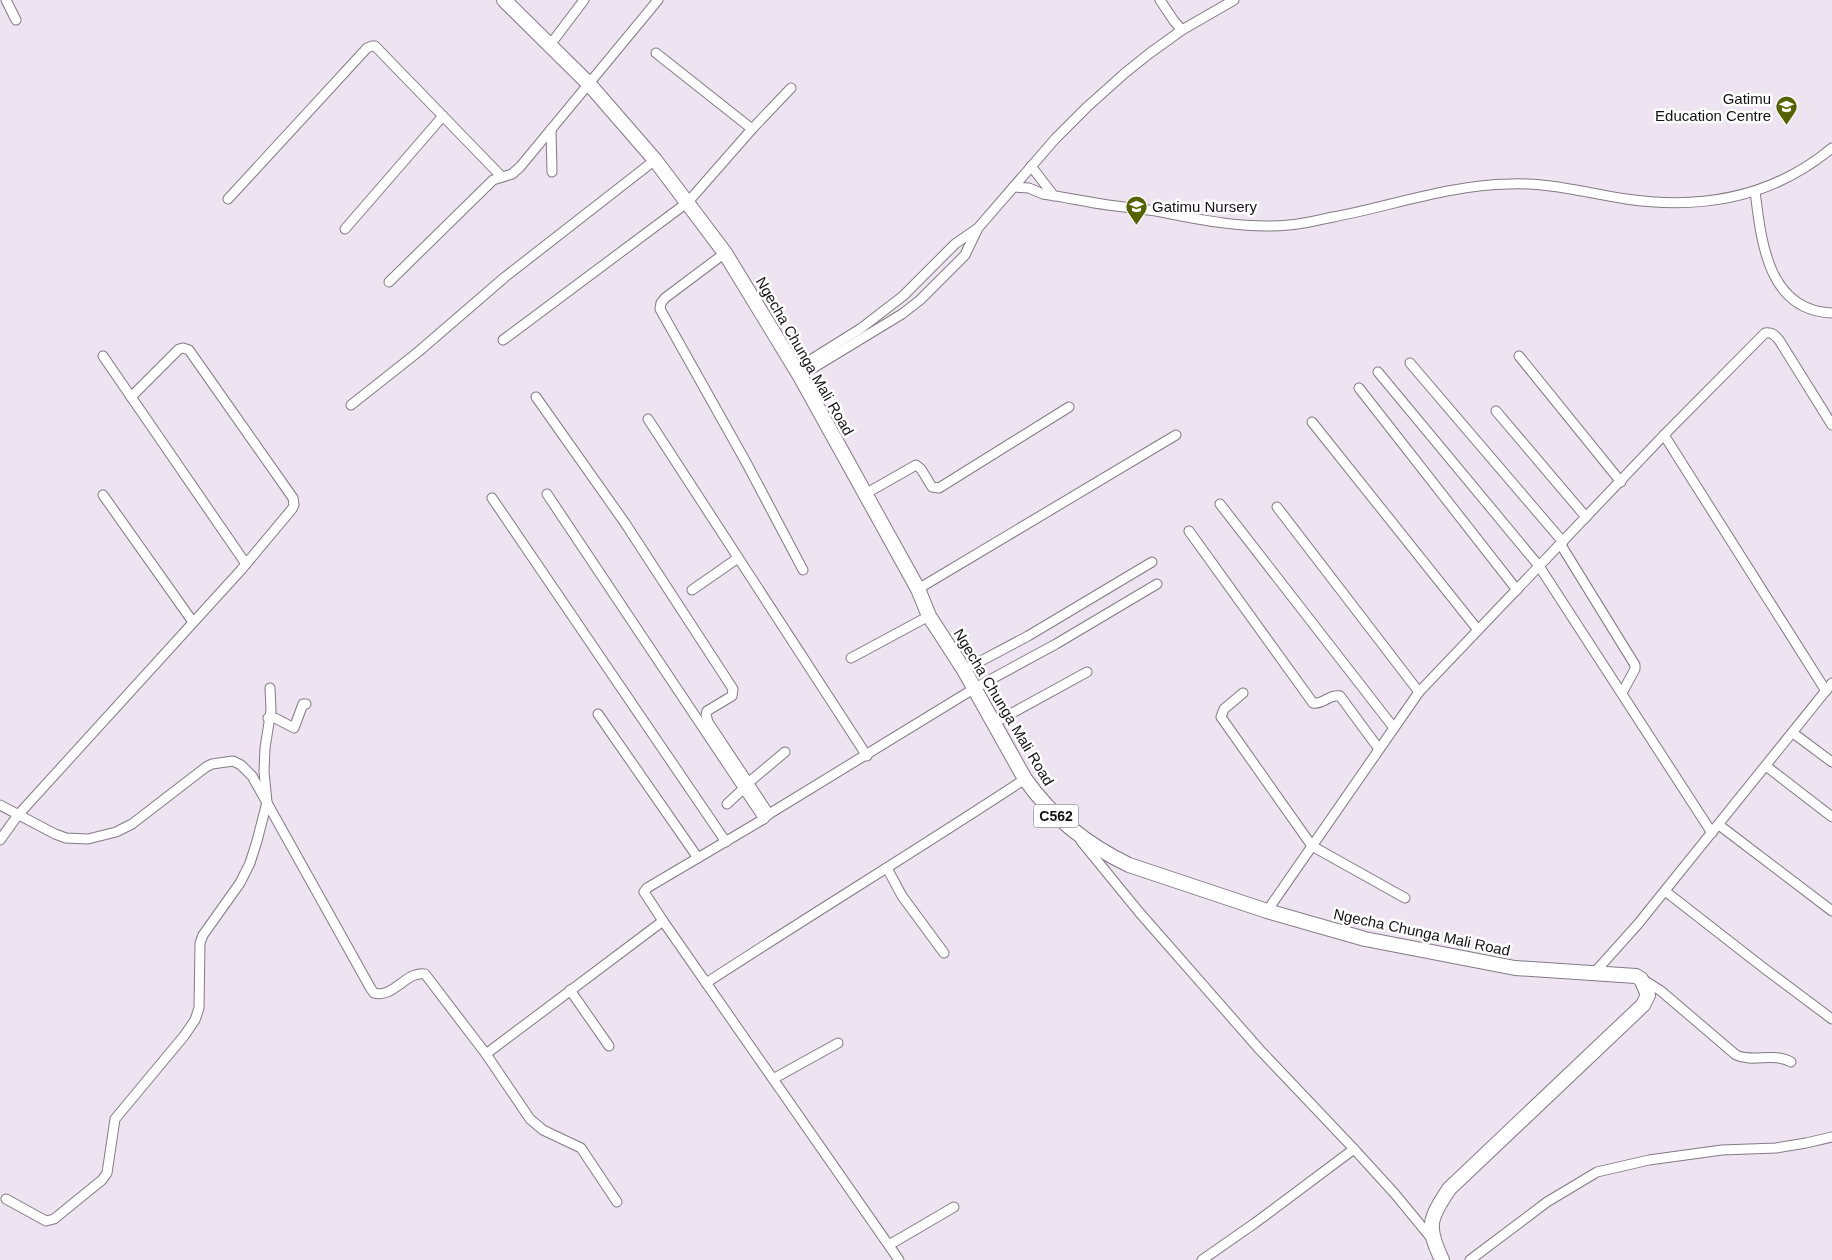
<svg xmlns="http://www.w3.org/2000/svg" width="1832" height="1260" font-family="Helvetica,sans-serif">
	<style>
		.lines { fill: none; stroke-linecap: round; stroke-linejoin: round }
		.minor-casing { stroke: #837a85; stroke-width: 11 }
		.primary-casing { stroke: #837a85; stroke-width: 16 }
		.minor { stroke: #fff; stroke-width: 9 }
		.primary { stroke: #fff; stroke-width: 14 }
		.labels { text-anchor: middle; dominant-baseline: central; stroke-width: 5; stroke-linejoin: round; paint-order: stroke }
		.shield { fill: #fff; stroke: #5b585c; stroke-width: 1 }
		.shield-label { font-size: 14px; font-weight: bold; fill: #151116 }
		.poi-label { font-size: 15px; fill: #151116; stroke: #fff; text-anchor: end }
		.street-label { font-size: 15px; fill: #151116; stroke: #fff }
	</style>
	<rect width="100%" height="100%" fill="#eee3f0"/>
	<g class="lines">
		<defs>
			<g id="minor">
				<path d="M6,0l10,20"/>
				<path d="M1160,0l14,21 8,9"/>
				<path d="M550,45l34,-45"/>
				<path d="M656,53l96,76"/>
				<path d="M551,129l1,43"/>
				<path d="M1031,166l23,30"/>
				<path d="M1013,187l16,1 14,6c22,3 43,8 65,11 16,2 32,4 48,6 45,9 88,18 133,14 15,-1 30,-5 44,-8 58,-11 117,-32 176,-33 40,-2 77,9 117,15 76,11 146,-1 206,-51"/>
				<path d="M1755,191c6,48 12,120 77,122"/>
				<path d="M228,199l139,-151 5,-2h3l127,131"/>
				<path d="M345,229l98,-113"/>
				<path d="M725,253l-60,45 -4,5 -1,6 87,155 56,106"/>
				<path d="M389,282l104,-102 19,-6 8,-7 138,-167"/>
				<path d="M503,340l185,-138 64,-73 39,-41"/>
				<path d="M103,356l143,208"/>
				<path d="M1519,356l102,126"/>
				<path d="M1410,363l153,179"/>
				<path d="M796,369l64,-40 43,-33 52,-52 23,-16 77,-89 32,-32 38,-34 25,-20 32,-23 52,-30"/>
				<path d="M1378,372l161,194 173,267"/>
				<path d="M800,376l102,-62 18,-14 45,-45 12,-25"/>
				<path d="M1359,388l158,202"/>
				<path d="M536,397l89,126 108,166 -1,7 -25,15 -1,4 2,7 61,92"/>
				<path d="M351,405l67,-53 87,-75 150,-117"/>
				<path d="M1496,411l90,106"/>
				<path d="M648,419l219,337"/>
				<path d="M1312,422l166,208"/>
				<path d="M1664,435l162,256"/>
				<path d="M547,494l217,325"/>
				<path d="M865,494l51,-29 5,4 11,18 7,1 130,-81"/>
				<path d="M103,495l90,127"/>
				<path d="M492,498l234,344"/>
				<path d="M1220,504l174,224"/>
				<path d="M1277,507l142,185"/>
				<path d="M1189,531l124,172c10,2 16,-9 27,-7l39,53"/>
				<path d="M1561,545l74,120v4l-13,24"/>
				<path d="M918,589l258,-154"/>
				<path d="M692,590l46,-32"/>
				<path d="M851,658l78,-42"/>
				<path d="M964,670l64,-34 124,-74"/>
				<path d="M1243,693l-19,16 -3,8 91,129 93,52"/>
				<path d="M598,714l100,144"/>
				<path d="M268,718h7l19,10 9,-24h3"/>
				<path d="M994,723l93,-51"/>
				<path d="M1793,733l39,29"/>
				<path d="M1766,766l66,51"/>
				<path d="M748,783l37,-31"/>
				<path d="M727,804l16,-15"/>
				<path d="M0,805l55,29 11,4 22,1 28,-7 16,-8 74,-57 6,-3 21,-3 8,4 11,11 119,213 3,4c19,6 33,-23 51,-19l61,80 177,-133"/>
				<path d="M1719,825l113,86"/>
				<path d="M0,840l18,-25 223,-245 51,-61 2,-4 -1,-7 -104,-148 -6,-2 -4,1 -48,48"/>
				<path d="M1081,841l58,71 121,138 94,99 41,45 37,45"/>
				<path d="M887,868l15,28 42,57"/>
				<path d="M1665,891l100,78 67,50"/>
				<path d="M1267,911l152,-219 245,-257 101,-102c7,-1 10,2 14,7l53,85"/>
				<path d="M1595,972l43,-48 194,-241"/>
				<path d="M1642,979l19,12 75,64c17,8 38,-3 55,7"/>
				<path d="M706,983c106,-69 214,-135 319,-204"/>
				<path d="M570,990l39,56"/>
				<path d="M486,1054l44,65 13,11 38,18 36,54"/>
				<path d="M773,1079l65,-36"/>
				<path d="M6,1199l40,22 8,-2 48,-39 5,-7 8,-54 69,-83 11,-16 4,-12 1,-65 3,-8 37,-52 10,-20 7,-22 10,-39 -3,-30 1,-24 6,-38 -1,-22"/>
				<path d="M889,1245l65,-38"/>
				<path d="M899,1260l-236,-339 -19,-29 3,-4 115,-68 7,-6 206,-126 81,-44 101,-60"/>
				<path d="M1202,1260l53,-37 99,-74"/>
				<path d="M1470,1260l77,-58 50,-30 52,-12 73,-10 54,-2 30,-5 26,-6"/>
			</g>
			<path id="primary" d="M504,0l85,84 66,76 70,93 75,123 118,213 11,27 35,54 61,109c27,38 62,66 104,86l138,46 98,28 150,29 121,8 5,3 7,16 -5,10 -194,184c-20,31 -23,37 -7,71"/>
		</defs>
		<use href="#minor" class="minor-casing"/>
		<use href="#primary" class="primary-casing"/>
		<use href="#minor" class="minor"/>
		<use href="#primary" class="primary"/>
	</g>
	<defs>
		<symbol id="school-pin" viewBox="-11 -11 22 30"><path d="M0 17L-7.5 6A9.5 9.5 0 1 1 7.5 6Z" fill="#566100" stroke="#fff"/><path d="M0-5L7-2L0 1L-7-2ZM-4 1L0 2.5L4 1V4Q0 6-4 4Z" fill="#fff"/></symbol>
	</defs>
	<g fill-rule="evenodd">
		<use href="#school-pin" x="1774" y="94" width="25" height="34"/>
		<use href="#school-pin" x="1124" y="194" width="25" height="34"/>
	</g>
	<g class="labels">
		<rect class="shield" x="1033.5" y="804.5" width="45" height="23" rx="4"/>
		<g class="shield-label">
			<text x="1056" y="816">C562</text>
		</g>
		<g class="poi-label">
			<text x="1771" y="98">Gatimu<tspan x="1771" dy="17">Education Centre</tspan></text>
			<text x="1152" y="206" text-anchor="start">Gatimu Nursery</text>
		</g>
		<g class="street-label">
			<text transform="translate(805 356) rotate(60)">Ngecha Chunga Mali Road</text>
			<text transform="translate(1004 707) rotate(59)">Ngecha Chunga Mali Road</text>
			<text transform="translate(1422 932) rotate(12)">Ngecha Chunga Mali Road</text>
		</g>
	</g>
</svg>
